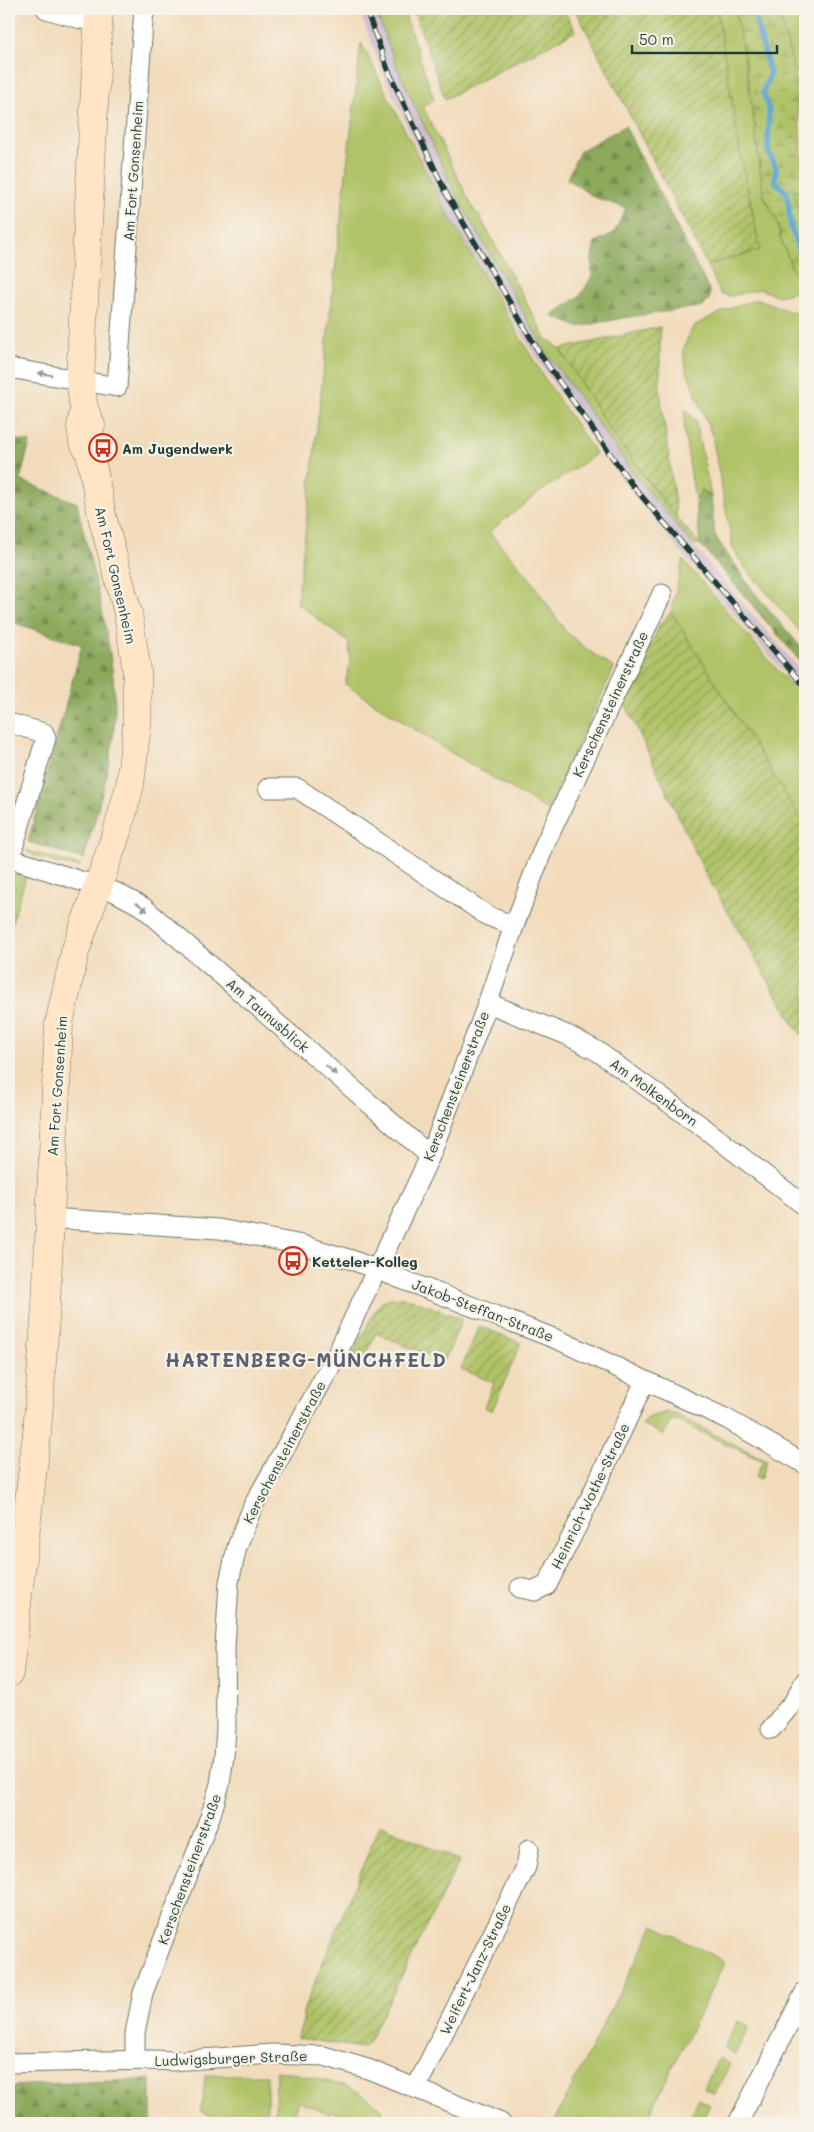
<svg xmlns="http://www.w3.org/2000/svg" width="814" height="2132" font-family="Mali,sans-serif">
	<style>
		.railway { fill: #cfbdcf }
		.green { fill: #b0c367; stroke: #68804e }
		.forest { fill: url(#forest-firs); stroke: #567348 }
		.wetland { fill: url(#wetland-marsh); stroke: #68804e }
		.garden { fill: url(#garden-furrows); stroke: #68804e }
		.lines { fill: none; stroke-linecap: round; stroke-linejoin: round }
		.stream { stroke: #59a4d1; stroke-width: 5.5 }
		.street-casing { stroke: #697463; stroke-width: 21 }
		.secondary-casing { stroke: #697463; stroke-width: 29 }
		.street { stroke: #fff; stroke-width: 19 }
		.secondary { stroke: #ffe4c6; stroke-width: 28 }
		.rail-casing { stroke: #1f3d34; stroke-width: 5.5 }
		.rail { stroke: #f7f3e8; stroke-width: 4; stroke-dasharray: 11; stroke-linecap: butt }
		.oneway { fill: #8f9e9a }
		.labels { text-anchor: middle; dominant-baseline: central; stroke-width: 4.5; stroke-linejoin: round; paint-order: stroke }
		.street-label { font-size: 14px; fill: #1f3d34; stroke: #f7f3e8 }
		.poi-label { font-size: 14px; font-weight: bold; fill: #1f3d34; stroke: #f7f3e8; text-anchor: start }
		.district-label { font-size: 19px; font-weight: bold; letter-spacing: 1px; fill: #5b6170; stroke: #f7f3e8 }
	</style>
	<defs>
		<pattern id="forest-firs" width="22" height="20" patternUnits="userSpaceOnUse" patternTransform="scale(1.25)"><rect width="22" height="20" fill="#8ca95c"/><path d="M5 1l3.5 6h-7zM16 11l3.5 6h-7z" fill="#728b4d"/></pattern>
		<pattern id="wetland-marsh" width="20" height="14" patternUnits="userSpaceOnUse" patternTransform="scale(1.25)"><rect width="20" height="14" fill="#b0c367"/><path d="M1 5h8M5 5V1M11 12h8M15 12V8" fill="none" stroke="#8fa056"/></pattern>
		<pattern id="garden-furrows" width="10" height="10" patternUnits="userSpaceOnUse" patternTransform="scale(1.25)"><rect width="10" height="10" fill="#b0c367"/><path d="M-1 1l2-2M0 10L10 0M9 11l2-2" fill="none" stroke="#8fa056"/></pattern>
	</defs>
	<rect width="100%" height="100%" fill="#f7f3e8"/>
	<filter id="ink" filterUnits="userSpaceOnUse"><feTurbulence type="fractalNoise" baseFrequency=".02" numOctaves="2"/><feDisplacementMap in="SourceGraphic" scale="10" xChannelSelector="R" yChannelSelector="G"/><feConvolveMatrix kernelMatrix="1 2 1 2 8 2 1 2 1" color-interpolation-filters="sRGB"/></filter>
	<filter id="wash" filterUnits="userSpaceOnUse"><feTurbulence type="fractalNoise" baseFrequency=".0096" numOctaves="4" result="noise"/><feDisplacementMap in="SourceGraphic" scale="20" xChannelSelector="R" yChannelSelector="G"/><feGaussianBlur stdDeviation="1.12" result="paint"/><feColorMatrix in="noise" values="0 0 0 0 0 0 0 0 0 0 0 0 0 0 0 0 0 1.4 0 .05"/><feComposite in="paint" operator="in"/></filter>
	<g filter="url(#wash)">
		<rect width="100%" height="100%" fill="#f2dbbb"/>
		<path class="railway" d="M359,9h16l21,56 58,126 92,161 92,127 55,66 112,130v22l-122,-142 -84,-104 -53,-78 -100,-162 -64,-140z"/>
		<g class="green">
			<path d="M375,9h28l31,90 -11,8 51,103 5,5 68,126h4l9,8c42,69 85,136 140,195l-7,1 -55,-66 -92,-127 -92,-161 -58,-126z"/>
			<path d="M717,9h18l13,69 16,118 13,25 4,19 23,57 -8,-5 -18,4 -18,-7 -29,7 -10,-2 -14,-29 53,-15 -20,-99z"/>
			<path d="M778,9h27v63l-10,1z"/>
			<path d="M361,43l85,168 97,165 53,78 -60,41 -47,37 40,45 36,54 24,20 25,17 -67,142 -105,-63 -97,-63 5,-21 -1,-20 -52,-40z"/>
			<path d="M805,189v47l-11,-43z"/>
			<path d="M758,299l31,12 6,1 10,-5v330l-59,-68 -13,-20 -21,-114 -26,-66 -3,-18 6,-17 6,-9 31,-15z"/>
			<path d="M685,410l10,9 16,77 -9,-7 -7,10 -11,-68z"/>
			<path d="M683,560l122,142v123l-134,-213z"/>
			<path d="M26,850l55,16c-9,3 -49,-8 -55,-16z"/>
			<path d="M9,872l17,5 -15,48 -2,-1z"/>
			<path d="M667,1412l8,2 92,47 -7,18 -5,-2 8,-16 -91,-42 -8,16 -23,-11 9,-7z"/>
			<path d="M654,1925l71,37 -80,161h-92z"/>
			<path d="M737,2021l12,5 -14,28 -11,-6z"/>
			<path d="M719,2058l11,6 -15,30 -11,-6z"/>
			<path d="M276,2071l21,3 41,10 21,8 23,17 -6,14h-23l1,-2 -23,-10 -1,3 -31,-13 -8,19 -16,-6z"/>
			<path d="M205,2075h62v42l-2,6h-39l-26,-12 4,-14z"/>
			<path d="M699,2099l11,6 -9,18h-15z"/>
		</g>
		<g class="forest">
			<path d="M625,126l85,166 -1,7 -5,7 -81,12 -45,9 -26,-11 29,-21 11,-19v-20l3,-14 19,-9 12,-25 -32,-11 -27,-18 13,-28z"/>
			<path d="M9,439l21,3 -10,38 57,23c14,65 38,143 38,210 -1,49 -19,99 -31,146l-56,-17 54,-197 -73,-24z"/>
			<path d="M702,489l9,7 4,40 38,55 52,61v15l-105,-123 -5,-45z"/>
			<path d="M151,2079v44h-142v-37z"/>
		</g>
		<path class="wetland" d="M735,9h43l17,64 10,116 -11,4 11,43v71l-1,-10 -23,-57 -4,-19 -13,-25 -16,-118z"/>
		<g class="garden">
			<path d="M413,9h150l13,22 -131,68z"/>
			<path d="M575,9h142l23,142 20,99 -53,15z"/>
			<path d="M660,327v64l17,128 -67,-89 -50,-81z"/>
			<path d="M671,612l134,213v214l-9,-11 -91,-155 -80,-170 35,-79z"/>
			<path d="M392,1297l19,2 51,20 -18,43 -68,-29 -12,27 -12,-5 25,-48 5,-5z"/>
			<path d="M479,1326l42,17 -29,68 -8,-4 10,-24 -33,-14z"/>
			<path d="M380,1824l75,35 4,3 -91,181 -6,5 -65,-10 6,-17v-10z"/>
		</g>
		<g class="lines">
			<path class="stream" d="M751,9l4,8 15,57 -7,18 6,18 -1,41 8,17 -1,13 12,12 4,34 14,40"/>
		</g>
	</g>
	<g filter="url(#ink)">
		<g class="lines">
			<defs>
				<g id="street">
					<path d="M46,9l35,10 17,2"/>
					<path d="M9,368l108,19 27,-378"/>
					<path d="M9,723l35,10 2,5 -36,120"/>
					<path d="M268,788h29l191,128 26,10"/>
					<path d="M9,858l106,34 28,15 287,249"/>
					<path d="M488,1003l79,32 30,16 107,77 101,78"/>
					<path d="M49,1218l170,11 83,16 50,15 209,81 166,78 78,45"/>
					<path d="M520,1588l15,3 12,-6 32,-63 66,-141"/>
					<path d="M771,1729l23,-28 11,-20"/>
					<path d="M135,2060v-27l8,-40 68,-179 9,-30 4,-28 2,-27 -1,-81 4,-66 8,-35 16,-41 82,-148 95,-202 53,-140 31,-90 31,-82 117,-250"/>
					<path d="M9,2063l144,-3 20,1 99,-7 52,2 44,13 133,54"/>
					<path d="M416,2088l110,-221 3,-18"/>
					<path d="M738,2123l67,-131"/>
				</g>
				<g id="secondary">
					<path d="M91,425l-7,-16 -4,-29 19,-371"/>
					<path d="M9,1673l28,-240 9,-128 13,-281 16,-72 43,-123 12,-44 7,-60v-54l-9,-58 -26,-97 -12,-63 -7,-12 -2,-14 3,-18"/>
				</g>
			</defs>
			<use href="#street" class="street-casing"/>
			<use href="#secondary" class="secondary-casing"/>
			<use href="#street" class="street"/>
			<use href="#secondary" class="secondary"/>
			<defs>
				<path id="rail" d="M366,9l22,61 58,123 94,161 92,131 173,202"/>
			</defs>
			<use href="#rail" class="rail-casing"/>
			<use href="#rail" class="rail"/>
		</g>
		<defs><path id="oneway-solid" d="M-6-.8H1V-3.2L6.5 0L1 3.2V.8H-6Z" transform="scale(1.25)"/></defs>
		<g class="oneway">
			<use href="#oneway-solid" transform="translate(45 374) rotate(-170)"/>
			<use href="#oneway-solid" transform="translate(142 907) rotate(37)"/>
			<use href="#oneway-solid" transform="translate(331 1070) rotate(41)"/>
		</g>
	</g>
	<defs>
		<symbol id="bus-ring" viewBox="-11 -11 22 22"><circle r="9.5" fill="#f7f3e8" stroke="#c8321e" stroke-width="1.5"/><path d="M-5-6H5V4H4V6H2V4H-2V6H-4V4H-5ZM-3.5-4V0h7V-4ZM-3.5 1.2v1.5H-2V1.2ZM2 1.2v1.5H3.5V1.2Z" fill="#c8321e"/></symbol>
	</defs>
	<g fill-rule="evenodd">
		<use href="#bus-ring" x="87" y="432" width="32" height="32"/>
		<use href="#bus-ring" x="277" y="1245" width="32" height="32"/>
	</g>
	<g class="labels">
		<g class="street-label">
			<text transform="translate(133 171) rotate(-86)">Am Fort Gonsenheim</text>
			<text transform="translate(116 575) rotate(77)">Am Fort Gonsenheim</text>
			<text transform="translate(610 704) rotate(-65)">Kerschensteinerstraße</text>
			<text transform="translate(268 1015) rotate(41)">Am Taunusblick</text>
			<text transform="translate(57 1086) rotate(-86)">Am Fort Gonsenheim</text>
			<text transform="translate(456 1086) rotate(-69)">Kerschensteinerstraße</text>
			<text transform="translate(654 1092) rotate(36)">Am Molkenborn</text>
			<text transform="translate(483 1310) rotate(21)">Jakob-Steffan-Straße</text>
			<text transform="translate(284 1452) rotate(-62)">Kerschensteinerstraße</text>
			<text transform="translate(590 1496) rotate(-64)">Heinrich-Wothe-Straße</text>
			<text transform="translate(189 1869) rotate(-70)">Kerschensteinerstraße</text>
			<text transform="translate(475 1969) rotate(-64)">Weifert-Janz-Straße</text>
			<text transform="translate(231 2058) rotate(-2)">Ludwigsburger Straße</text>
		</g>
		<g class="poi-label">
			<text x="122" y="448">Am Jugendwerk</text>
			<text x="312" y="1261">Ketteler-Kolleg</text>
		</g>
		<g class="district-label">
			<text x="306" y="1359">HARTENBERG-MÜNCHFELD</text>
		</g>
	</g>
	<rect width="814" height="2132" fill="none" stroke="#f7f3e8" stroke-width="30"/>
	<path d="M632 45v8h145v-8" fill="none" stroke="#1f3d34" stroke-width="2.5"/>
	<text x="639" y="45" font-size="15" fill="#1f3d34" stroke="#f7f3e8" stroke-width="4" paint-order="stroke">50 m</text>
</svg>
